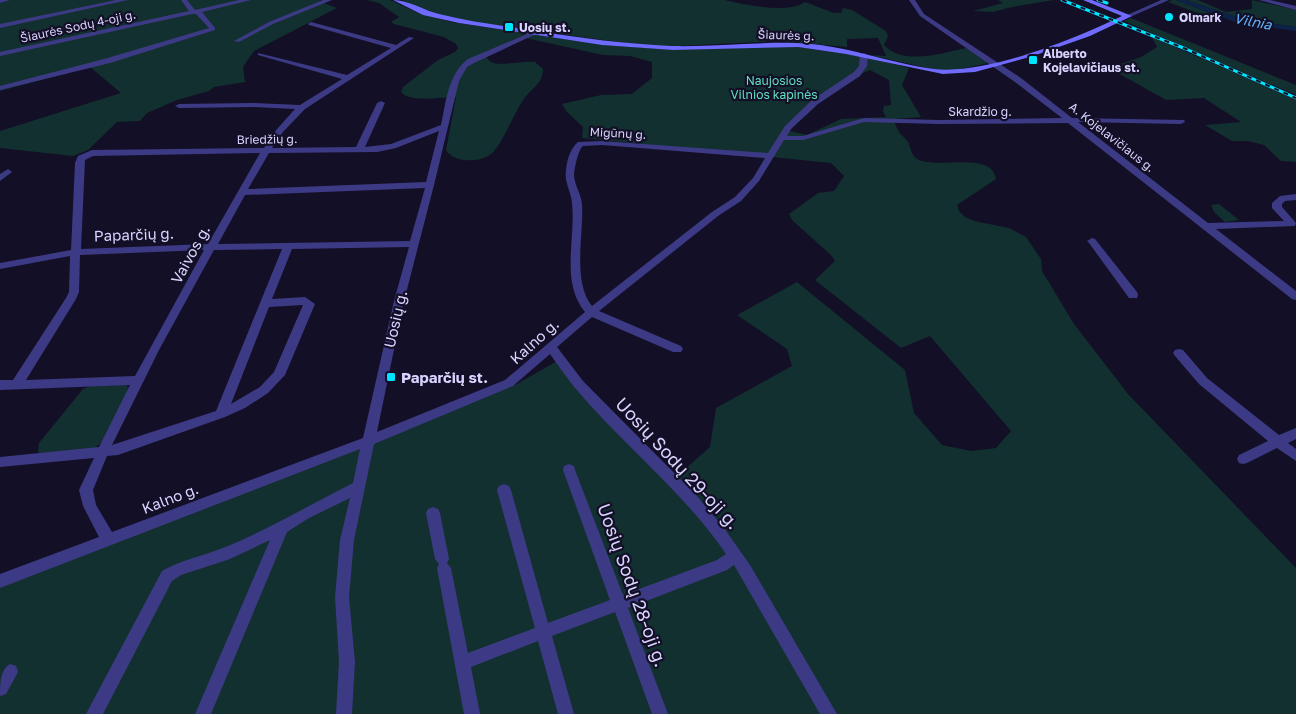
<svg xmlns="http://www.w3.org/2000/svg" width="1296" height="714" font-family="'Golos Text',sans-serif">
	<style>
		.green { fill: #12302f; fill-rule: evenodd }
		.water { fill: #0c2248 }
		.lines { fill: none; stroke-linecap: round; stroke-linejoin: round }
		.minor { fill: #3d3a85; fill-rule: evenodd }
		.secondary { fill: #6f6bff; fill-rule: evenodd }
		.rail-casing { stroke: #00e5ff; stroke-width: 3 }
		.rail { stroke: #130f26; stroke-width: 2; stroke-dasharray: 5; stroke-linecap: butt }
		.poi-dot { fill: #00e5ff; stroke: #130f26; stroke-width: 2 }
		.labels { text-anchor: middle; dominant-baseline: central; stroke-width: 4.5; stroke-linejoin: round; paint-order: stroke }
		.far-poi-label { font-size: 12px; font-weight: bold; fill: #d9d4ff; stroke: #130f26; text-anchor: start }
		.far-street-label { font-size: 12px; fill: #d9d4ff; stroke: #130f26 }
		.far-park-label { font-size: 12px; fill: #5fe0c0; stroke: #130f26 }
		.far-water-label { font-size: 14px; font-style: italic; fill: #62b6ff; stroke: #130f26 }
		.street-label { font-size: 15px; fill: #d9d4ff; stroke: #130f26 }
		.poi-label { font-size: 15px; font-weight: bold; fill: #d9d4ff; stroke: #130f26; text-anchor: start }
		.near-street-label { font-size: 18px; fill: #d9d4ff; stroke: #130f26 }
	</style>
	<rect width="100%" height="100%" fill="#130f26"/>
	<g class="green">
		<path d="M0,0h322l-3,1 18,7 -83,43 -11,16 2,15 -31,5 -5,4 -32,9 -30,13 -7,8 -23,1 -29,28 -15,6 -73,-8v-17l121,-38 -31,-26 -90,24z"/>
		<path d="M367,0h23l26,12 35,10 153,23 71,5 115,-4 77,11 42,11 -7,17 19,32 -27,2c1,4 2,8 4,11 2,5 7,7 10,12 3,6 3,13 9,17 18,11 75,-9 79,20l-39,26 2,6 6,6 9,4 35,7 17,9 15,22 1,12 32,53 54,70 168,174v146h-1296v-132l517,-198 47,-27 35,46 76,75 35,-31 6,-39 76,-42 -5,-17 -50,-34 60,-33 108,88 9,43 28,32 29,6 25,-3 15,-17 -81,-95 -29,12 -86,-68 20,-19 -3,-5 -40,-36 -3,-6 29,-21 16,-2 10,-15 -13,-13 -249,-25 1,-11 -16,-15 -5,-8 39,-9 31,-1 20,-16v-16l-22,-6 -27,-1 -82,-18 -38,16c3,3 5,7 8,9 7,5 33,-2 44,0l8,7c0,13 -8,17 -15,25 -13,14 -24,49 -37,60 -11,9 -38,9 -45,-4l10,-53c-14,0 -46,6 -55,-5l2,-5 35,-27 17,-8 3,-4 -2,-4 -12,-7 -50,-13 -3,-2 8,-5 -20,-14zM870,70l19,10 2,25 -7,1 -1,5 3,6 -45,2 -34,16 -17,-4c15,-23 54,-50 80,-61z"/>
		<path d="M401,0h324c21,5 63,14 80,2l29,11h7l2,-5 9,2 34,21 2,5 -4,9c19,21 58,8 82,3l22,15 -32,7h-20l-66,-15 16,1 -8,-18 -31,1v8l-67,-6 -103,5 -37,-1 -162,-22 -35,-7z"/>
		<path d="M998,0h56l-42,7 -19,5 -20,-1 30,-8z"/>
		<path d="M1172,0h4l45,17 -5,3 -48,-18z"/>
		<path d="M1186,0h12l28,12 26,-3v-9l40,9 4,1v17l-54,-8z"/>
		<path d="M1131,18l165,67v10l-172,-74z"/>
		<path d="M1152,37l144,62v63l-15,-1 -17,-16 -16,-4h-16l-27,-16 36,-3 -37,-24 -38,2 -57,-32 32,-11 16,-10z"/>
		<path d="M1219,204l20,16 -14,2 -11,-10 -3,-7z"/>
		<path d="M126,385l2,2 -2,9 -25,47 -6,5 -52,7 -5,-3 1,-9 44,-54 7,-3z"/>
	</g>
	<path class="water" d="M1176,0h10l56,19 54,8v4l-61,-9z"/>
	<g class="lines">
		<g class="minor">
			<path d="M0,0h10l-10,3z"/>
			<path d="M116,0h12l-128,28v-4z"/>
			<path d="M181,0h6l8,10 44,-10h12l-49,12 13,16v2l-105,33 -110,27v-4l104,-27 105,-31 -13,-14h-4l-192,42v-4l189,-41z"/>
			<path d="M323,0h9l-59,24 -34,18 -5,-1 35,-19z"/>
			<path d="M909,0h6l9,14 97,64 51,40 112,2 1,2 -4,2 -103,-2 130,101 76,-2 -12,-13v-5l8,-7 16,-2v6l-11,1 -3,3v3l14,16 -1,3 -79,3 80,62v9l-4,-1 -224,-176 -129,1 -75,-2 -61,18h-19l-25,41 -18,20 -23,15 -119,95 82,35 2,3 -2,3h-8l-81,-35 -35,30 26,34 113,114 28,33 26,37 87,149h-17l-86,-149 -7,5 -99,38 40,106h-16l-37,-102 -63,24 22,78h-16l-20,-73 -67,26 9,47h-16l-27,-146 2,-4 -4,-5 -9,-46 2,-4 5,-2 5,2 2,4 9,46 -2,4 4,5 17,85 67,-25 -38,-138 2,-4 5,-2 5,2 2,4 37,133 62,-23 -47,-130 1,-4 5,-2 5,2 1,4 48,125 94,-35 9,-6c-42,-62 -103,-109 -151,-166 -9,-11 -17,-23 -25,-34l-37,32 -139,58 -20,96 -5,57 6,65 -3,52h-16l3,-52 -4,-65 5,-57 10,-42 -41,20 -22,14 -76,182h-16l75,-174 -40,19 -49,16 -9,6 -69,133h-17l76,-143c19,-11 40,-15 61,-23 45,-18 86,-43 130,-65l7,-34 -360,139v-14l99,-37 -16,-31 -4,-16 15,-32 -94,9v-10l99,-10 31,-62 -130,5v-10h13l53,-82 3,-6 1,-36 -70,13v-6l71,-13 4,-87 3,-7 14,-6 172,-2 13,-19 18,-20 -42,-2 -74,1 -4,-2 4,-2 74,-1 47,2 42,-26 -84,-24v-2l89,22 44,-27 -82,-23 -1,-1 3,-2 85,23 13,-8 5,1 -109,71 -22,23 -11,16 84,-1 21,-44 4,-2 4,2 -20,44 26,-3 50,-19c5,-23 7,-51 27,-66l64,-27h4v2l-62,29 -7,4 -8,14 -25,104 -30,116 -27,131 128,-52 80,-68c-25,-30 -9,-74 -13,-109 -1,-12 -8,-20 -6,-33 1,-10 4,-21 12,-28l24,-1 166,12 17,-27 27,-26 42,-28 5,-6 1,-11 4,-2 4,2 -1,11 -7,10 -42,28 -27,25 -4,7h16l61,-18 75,2 123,-2 -47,-36 -95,-66zM439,131l-13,51 -178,7 21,-36 108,-1 19,-4zM602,145l163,13 -12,20 -18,19 -23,15 -120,94c-20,-24 -8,-73 -10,-102 -1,-11 -8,-19 -8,-30 1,-9 3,-18 7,-26l2,-2zM260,153l-52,91 -127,5 4,-89 8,-4zM425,188l-15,53 -192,3 27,-49zM409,247l-15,54 -31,137 -251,94 -16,-27 -3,-15 14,-34 11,-1 107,-38 20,-9 23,-15 17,-18 30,-71 -10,-7 -33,2 20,-50zM282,249l-66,162 -104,34 47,-95 55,-100zM204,250l-69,126 -109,4 50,-81 3,-7 1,-37zM303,305l-29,67 -14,15 -29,17 38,-97z"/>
			<path d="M1161,0h8l-39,17 -5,-1z"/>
			<path d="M1259,0h11l26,6v4z"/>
			<path d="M8,169l4,3 -12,9v-7z"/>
			<path d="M1092,238l3,1 42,53 1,3 -1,3h-8l-40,-55 -2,-2z"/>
			<path d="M1179,349l4,1 24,28 72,57 17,-7v11l-8,4 8,6v12l-19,-13 -30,15 -4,1 -4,-1 -2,-4 2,-4 29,-14 -69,-57 -24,-28 -2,-3 2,-3z"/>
			<path d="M10,664l6,2 2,6 -12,22 -6,2c0,-12 0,-26 10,-32z"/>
		</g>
		<path class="secondary" d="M393,0c16,0 30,10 46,14 32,8 65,12 97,17 45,7 90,13 136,15 41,1 83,-4 124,-3 47,1 92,20 138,26 53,6 140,-30 188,-53l-39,-16h9l40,16 -42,20 -57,20 -58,16 -32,2 -97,-20 -48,-7 -125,3 -71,-5 -143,-22 -36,-8z"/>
		<defs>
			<g id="rail">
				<path d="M1062,0l124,49 110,49"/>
				<path d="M1098,0l9,3"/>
			</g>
		</defs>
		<use href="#rail" class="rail-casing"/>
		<use href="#rail" class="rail"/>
	</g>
	<g class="poi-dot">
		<circle cx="1169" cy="17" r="5"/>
		<rect x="504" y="22" width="10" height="10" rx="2.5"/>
		<rect x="1028" y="55" width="10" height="10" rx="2.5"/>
		<rect x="386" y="372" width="10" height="10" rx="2.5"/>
	</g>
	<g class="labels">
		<g class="far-poi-label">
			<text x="1179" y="17">Olmark</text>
			<text x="519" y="27">Uosių st.</text>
			<text x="1043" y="53">Alberto<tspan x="1043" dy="14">Kojelavičiaus st.</tspan></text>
		</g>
		<g class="far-street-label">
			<text transform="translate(78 26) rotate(-12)">Šiaurės Sodų 4-oji g.</text>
			<text transform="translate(786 35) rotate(2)">Šiaurės g.</text>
			<text x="980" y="111">Skardžio g.</text>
			<text transform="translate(618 133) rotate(3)">Migūnų g.</text>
			<text transform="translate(1112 137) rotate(38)">A. Kojelavičiaus g.</text>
			<text transform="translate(267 139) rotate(-1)">Briedžių g.</text>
		</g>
		<g class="far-park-label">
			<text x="774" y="80">Naujosios<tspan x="774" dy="14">Vilnios kapinės</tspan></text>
		</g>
		<g class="far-water-label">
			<text transform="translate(1253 21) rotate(11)">Vilnia</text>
		</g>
		<g class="street-label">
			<text transform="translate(134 234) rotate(-2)">Paparčių g.</text>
			<text transform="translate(190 254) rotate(-61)">Vaivos g.</text>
			<text transform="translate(395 319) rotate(-77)">Uosių g.</text>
			<text transform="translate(534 341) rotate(-42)">Kalno g.</text>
			<text transform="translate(170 498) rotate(-21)">Kalno g.</text>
		</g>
		<g class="poi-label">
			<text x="401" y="377">Paparčių st.</text>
		</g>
		<g class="near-street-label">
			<text transform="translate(678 463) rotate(47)">Uosių Sodų 29-oji g.</text>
			<text transform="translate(633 585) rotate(70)">Uosių Sodų 28-oji g.</text>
		</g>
	</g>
</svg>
